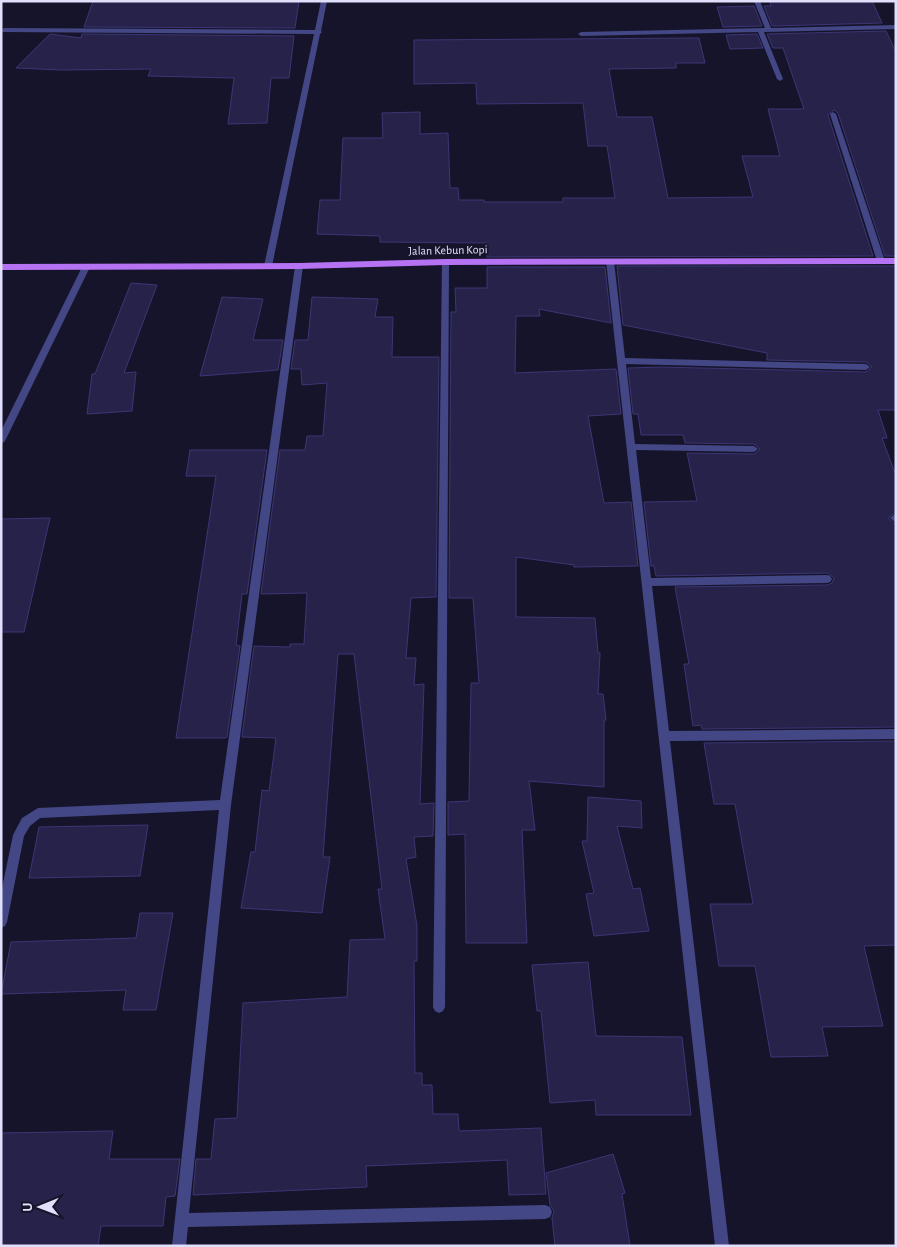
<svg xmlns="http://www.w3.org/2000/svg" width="897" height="1247" font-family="'Alegreya Sans',sans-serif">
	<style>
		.building { fill: #26224a; stroke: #3c3674 }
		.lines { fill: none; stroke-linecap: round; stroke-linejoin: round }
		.service { fill: #444785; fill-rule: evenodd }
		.minor { fill: #444785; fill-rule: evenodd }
		.primary { fill: #b572f2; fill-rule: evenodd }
		.labels { text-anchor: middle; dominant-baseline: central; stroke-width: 4; stroke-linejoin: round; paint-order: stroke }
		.far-street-label { font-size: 12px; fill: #e1e0fc; stroke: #16142b }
	</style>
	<rect width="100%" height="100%" fill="#16142b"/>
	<g class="building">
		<path d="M93,1h206l-4,27 -211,-1z"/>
		<path d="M770,1h102l10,22 -110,3 -8,-20h7z"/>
		<path d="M754,6l8,20 -39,1 -6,-20z"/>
		<path d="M886,31l10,21v204h-11l-47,-143 -4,-3 -6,5 45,141 -386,1v-14l-107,-1v-6l-63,-2 3,-34h20l3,-62h40l-1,-25 38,-1v22l28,-1 2,55h8l1,12h25v2h79v-4h52l-8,-52h-19l-5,-43 -106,1 -1,-21 -62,1v-44l285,-2 6,25h-29v5l-67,1 8,48h35l16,81 85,-1 -11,-41h38l-12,-47h36l-21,-61h-10l-6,-14z"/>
		<path d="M50,34l31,4 1,-4 212,2 -5,42h-18l-4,45 -39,1 6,-46 -86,-2 3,-7 -89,1 -46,-2z"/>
		<path d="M757,34l6,14 -33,1 -4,-14z"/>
		<path d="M617,266h279v144h-18l9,28h-5l14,38v36l-8,6 8,7v202l-194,2 -1,-4 -8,1 -9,-62h5l-14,-77 152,-2 5,-2 2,-5 -7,-5 -171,3 -2,-10h-3l-7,-64 53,-1 -10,-48 67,1 6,-5 -6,-5 -69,-1 -2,-8h-42l-3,-21h-5l-5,-46 33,-1 205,5 6,-5 -6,-5 -99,-2v-7l-144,-28z"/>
		<path d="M487,267h118l6,56 -72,-14 1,7h-24l-1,57 101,-4 5,45 -33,2 16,87 27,-1 7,64 -64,1v-2l-58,-8v60l79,1 3,35h2l-2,41h5l3,26h-2v67l-75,-6 6,49h-13l5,113h-61l-1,-109 -17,1v-33l21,-1 2,-118h8l-6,-85h-24l2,-286h5l-1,-24h32z"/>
		<path d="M131,283l26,2 -33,88 12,-1 -4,39 -45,3 5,-40h3z"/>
		<path d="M222,297l41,2 -10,41h30l-5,30 -78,6z"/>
		<path d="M312,297l66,2 -3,18h18l-1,40h47l-3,240 -25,1 -5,60h10l-2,27 10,-1 -4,120 14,-1 -1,33 -19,1 2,20 -10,2 11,67v35h-3l1,112h7v12h10l1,29h25l1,17 82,-3 5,66 -37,1 -2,-35 -141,6 1,21 -174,8 3,-36h15l4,-40 22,-1 6,-115 104,-6 3,-57 35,-1 -7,-50h4l-28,-235h-16l-15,203h7l-8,56 -81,-5 10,-56h4l7,-62 7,1 7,-53 -34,-1 12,-91 36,1v-3h14l3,-51 -46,1 19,-144h25l2,-14h16l4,-53 -25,2 -1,-16h-10l4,-29h13z"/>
		<path d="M190,450h77l-20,144h-5l-6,51 4,1 -13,91 -2,1h-49l40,-262h-30z"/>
		<path d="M50,518l-26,114h-23v-113z"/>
		<path d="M896,741v204l-32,1 19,80 -61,1 6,29 -57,1 -16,-91h-36l-9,-62h43l-18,-100h-21l-10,-61z"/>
		<path d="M588,797l53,4 1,27 -25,-2 16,63 7,-1 9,43 -55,5 -8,-42 8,-1 -12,-52h5z"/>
		<path d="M148,825l-8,51 -111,2 10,-51z"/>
		<path d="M140,913h33l-17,97h-33l3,-20 -125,4 10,-52 125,-4z"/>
		<path d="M588,962l8,74 86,1 9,78h-95l-1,-15 -45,3 -9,-92h-4l-5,-46z"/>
		<path d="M113,1131l-4,28h71l-5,37 -9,1 -3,29h-62l-3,20h-97v-113z"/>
		<path d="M613,1154l12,39 -3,1 8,52h-75l-3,-28 2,-7 -4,-6 -4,-32z"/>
	</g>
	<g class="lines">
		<path class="service" d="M86,264l4,3 -85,174 -4,3v-13l81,-164z"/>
		<g class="minor">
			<path d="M321,1h6l-6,30 1,1 -2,2 -48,232 -4,3 -4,-3 50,-232 -310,-2 -3,-1 3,-3 311,2z"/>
			<path d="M754,1h6l11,27 125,-3v4l-132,3 19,47 -3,2 -3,-2 -19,-47 -177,4 -3,-2 3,-2 184,-4z"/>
			<path d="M833,112l3,2 49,147 -1,2h-6l-1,-2 -47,-147z"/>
			<path d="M607,259h6l1,2 11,97 241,6 4,3 -4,3 -240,-6 9,80 119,2 4,3 -4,3 -118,-2 15,128 176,-3 3,1 2,3 -2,3 -3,1 -175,3 17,145 227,-2v10l-226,2 59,505h-14l-98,-885 -11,-100z"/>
			<path d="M442,260h3l4,2 -4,745 -2,4 -4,2 -4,-2 -2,-4z"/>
			<path d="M299,263l4,3 -72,539 -42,408 356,-8 5,2 2,5 -2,5 -5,2 -357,8 -2,19h-14l47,-436 -179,8 -10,8 -6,10 -17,86 -2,4 -4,2v-35l12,-58 9,-17 16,-10 182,-8 75,-534z"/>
			<path d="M895,514l1,1v8l-6,-5z"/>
		</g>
		<path class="primary" d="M896,258v6l-451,1 -146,4 -298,1v-6l298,-1 146,-4z"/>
	</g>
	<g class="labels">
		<g class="far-street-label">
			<text transform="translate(448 250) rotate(-1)">Jalan Kebun Kopi</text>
		</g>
	</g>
	<rect width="897" height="1247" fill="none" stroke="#e1e0fc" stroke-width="5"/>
	<g transform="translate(40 1207) rotate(269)" stroke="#16142b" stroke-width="4" paint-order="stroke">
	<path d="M0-4L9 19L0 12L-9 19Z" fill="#e1e0fc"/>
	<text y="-8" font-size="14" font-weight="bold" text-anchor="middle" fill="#e1e0fc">U</text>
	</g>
</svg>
